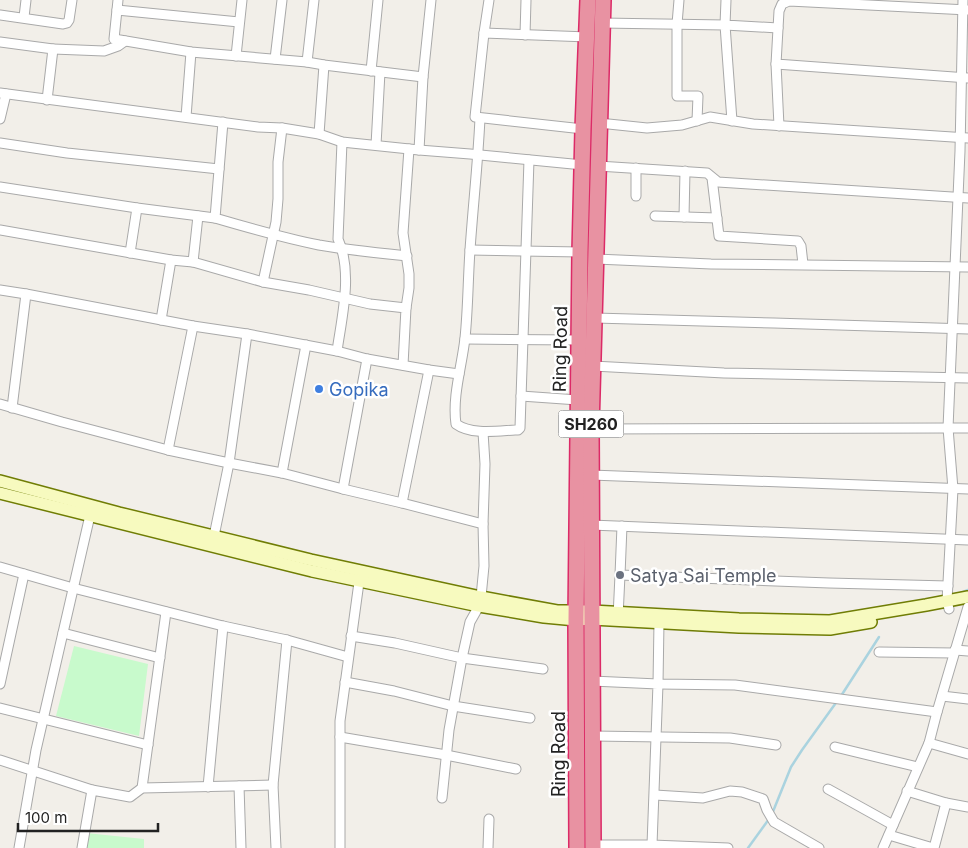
<svg xmlns="http://www.w3.org/2000/svg" width="968" height="848" font-family="Inter,sans-serif">
	<style>
		.park { fill: #c8facc }
		.lines { fill: none; stroke-linecap: round; stroke-linejoin: round }
		.stream { stroke: #aad3df; stroke-width: 2.5 }
		.street-casing { stroke: #a9a9a9; stroke-width: 11 }
		.secondary-casing { stroke: #707d05; stroke-width: 14 }
		.highway-casing { stroke: #dc2a67; stroke-width: 18 }
		.street { stroke: #fff; stroke-width: 9 }
		.secondary { stroke: #f7fabf; stroke-width: 11 }
		.highway { stroke: #e892a2; stroke-width: 15 }
		.shop-dot { fill: #3f7fe0; stroke: #fff; stroke-width: 2 }
		.worship-dot { fill: #6b7280; stroke: #fff; stroke-width: 2 }
		.labels { text-anchor: middle; dominant-baseline: central; stroke-width: 5; stroke-linejoin: round; paint-order: stroke }
		.shield { fill: #fff; stroke: #646464; stroke-width: 1 }
		.shield-label { font-size: 16px; font-weight: bold; fill: #222 }
		.street-label { font-size: 18px; fill: #222; stroke: #fff }
		.shop-label { font-size: 18px; fill: #366cbe; stroke: #fff; text-anchor: start }
		.worship-label { font-size: 18px; fill: #5b616d; stroke: #fff; text-anchor: start }
	</style>
	<rect width="100%" height="100%" fill="#f2efe9"/>
	<g class="park">
		<path d="M74,646l74,18 -9,72 -83,-20z"/>
		<path d="M86,833l58,6v9h-60z"/>
	</g>
	<g class="lines">
		<g class="stream">
			<path d="M958,594l10,-4"/>
			<path d="M913,602l32,-6"/>
			<path d="M841,696l38,-59"/>
			<path d="M772,814l19,-47 11,-17 36,-50"/>
			<path d="M748,848l21,-29"/>
		</g>
		<defs>
			<g id="street">
				<path d="M118,0l-4,39 77,13 116,10 17,3 99,12"/>
				<path d="M679,0l-2,24v72h21l-1,25"/>
				<path d="M726,0l-1,25 53,3"/>
				<path d="M117,10l122,12"/>
				<path d="M968,10l-179,-9 -7,3 -3,7 -3,53 192,14"/>
				<path d="M0,15l63,9 4,-1 2,-3 3,-20"/>
				<path d="M24,17l2,-17"/>
				<path d="M602,23l123,2 7,96"/>
				<path d="M484,33l5,-33"/>
				<path d="M525,35l1,-35"/>
				<path d="M0,42l53,7 -6,51"/>
				<path d="M53,49l51,2 14,-5 7,-5"/>
				<path d="M236,56l6,-56"/>
				<path d="M275,59l7,-59"/>
				<path d="M307,62l7,-62"/>
				<path d="M776,64l3,62"/>
				<path d="M371,71l7,-71"/>
				<path d="M0,93l258,34 24,1 37,6 23,8 77,8 51,4 113,11"/>
				<path d="M186,117l5,-65"/>
				<path d="M480,118c-2,44 -7,88 -10,132 -2,29 -2,59 -5,88 -3,28 -13,58 -9,86 15,11 41,7 59,6h3l2,-2 9,-268"/>
				<path d="M0,119l6,-25"/>
				<path d="M223,122l-8,96c34,10 69,20 104,27 29,5 59,8 88,11"/>
				<path d="M599,123l48,5 35,-3 28,-8 43,7 215,14"/>
				<path d="M583,129l-108,-12 9,-84 104,4"/>
				<path d="M319,134l5,-69"/>
				<path d="M0,143l67,10 152,16"/>
				<path d="M376,145l4,-73"/>
				<path d="M419,150l4,-73 8,-77"/>
				<path d="M598,166l109,7 11,9 250,16"/>
				<path d="M712,178l7,58 79,5 3,5 2,18"/>
				<path d="M0,187l137,21 78,10"/>
				<path d="M636,196v-28"/>
				<path d="M655,216l62,2"/>
				<path d="M684,217l1,-46"/>
				<path d="M0,230l171,30 22,2 70,20 46,8 61,14 36,4 -3,57"/>
				<path d="M470,250l110,2"/>
				<path d="M130,253l7,-45"/>
				<path d="M596,259l115,5 257,3"/>
				<path d="M193,262l5,-46"/>
				<path d="M263,282l13,-60 2,-23v-37l4,-34"/>
				<path d="M0,290l26,4 167,32 54,8 90,17 30,8 62,11 30,4"/>
				<path d="M406,308l3,-20v-14l-6,-41 6,-84"/>
				<path d="M595,318l179,5 194,6"/>
				<path d="M161,320l10,-60"/>
				<path d="M465,339l114,1"/>
				<path d="M337,351c5,-35 16,-79 1,-112l4,-97"/>
				<path d="M367,359l-24,130 59,14 27,-133"/>
				<path d="M593,366l131,7 244,5"/>
				<path d="M521,396l57,4"/>
				<path d="M0,404l62,18 106,28 61,13 53,10 61,16"/>
				<path d="M12,408l14,-114"/>
				<path d="M591,429l357,-1h20"/>
				<path d="M483,432l2,32 -2,60"/>
				<path d="M168,450l25,-124"/>
				<path d="M282,473l24,-128"/>
				<path d="M591,475l377,14"/>
				<path d="M402,503l81,21 1,42 -3,31 -2,9 -9,16 -8,36 -13,72 -7,68"/>
				<path d="M591,525l377,15"/>
				<path d="M622,526l-2,49 209,8 119,3"/>
				<path d="M213,541l16,-78 18,-129"/>
				<path d="M0,567l73,21 150,38 64,14 61,17"/>
				<path d="M949,609l-2,-8 6,-112 -5,-61 12,-277 3,-151"/>
				<path d="M618,617l2,-42"/>
				<path d="M659,622l-1,62 77,1 202,27"/>
				<path d="M63,633l97,25"/>
				<path d="M351,636l44,7 67,15 81,11"/>
				<path d="M955,650l13,1"/>
				<path d="M879,652l75,1"/>
				<path d="M592,681l66,3 -6,161 76,3"/>
				<path d="M345,682l49,9 59,15 77,12"/>
				<path d="M0,684l24,-110"/>
				<path d="M942,696l26,3"/>
				<path d="M0,708l148,37"/>
				<path d="M593,736l137,2 46,7"/>
				<path d="M340,737l106,18 70,14"/>
				<path d="M929,743l39,11"/>
				<path d="M835,747l83,20"/>
				<path d="M0,760l92,30"/>
				<path d="M239,786l2,62"/>
				<path d="M208,787l15,-161"/>
				<path d="M142,788l24,-176"/>
				<path d="M828,789l65,36"/>
				<path d="M907,791l39,12 22,4"/>
				<path d="M655,795l48,3 27,-7 12,1 21,7 4,11 7,12 45,26"/>
				<path d="M889,835l44,13"/>
				<path d="M593,845h59"/>
				<path d="M19,848l17,-98 55,-239"/>
				<path d="M82,848l10,-58 38,7 12,-9 131,-3"/>
				<path d="M276,848l-3,-63 14,-145"/>
				<path d="M340,848v-127l20,-146"/>
				<path d="M488,848l1,-29"/>
				<path d="M883,848l46,-105 8,-31 31,-105"/>
				<path d="M934,848l12,-45"/>
			</g>
			<g id="secondary">
				<path d="M0,481l119,32 192,47 170,37 76,14h35l147,8 91,2 96,-16 42,-8"/>
				<path d="M0,493l312,78 167,35 65,11 32,3 16,-1 147,8 91,2 41,-7"/>
			</g>
			<g id="highway">
				<path d="M577,848l-1,-228 4,-368 3,-123 5,-129"/>
				<path d="M593,848l-2,-419 12,-429"/>
			</g>
		</defs>
		<use href="#street" class="street-casing"/>
		<use href="#secondary" class="secondary-casing"/>
		<use href="#highway" class="highway-casing"/>
		<use href="#street" class="street"/>
		<use href="#secondary" class="secondary"/>
		<use href="#highway" class="highway"/>
	</g>
	<circle class="shop-dot" cx="319" cy="389" r="5"/>
	<circle class="worship-dot" cx="620" cy="575" r="5"/>
	<g class="labels">
		<rect class="shield" x="558.5" y="410.5" width="65" height="27" rx="4"/>
		<g class="shield-label">
			<text x="591" y="424">SH260</text>
		</g>
		<g class="street-label">
			<text transform="translate(560 349) rotate(-89)">Ring Road</text>
			<text transform="translate(558 754) rotate(-90)">Ring Road</text>
		</g>
		<g class="shop-label">
			<text x="329" y="389">Gopika</text>
		</g>
		<g class="worship-label">
			<text x="630" y="575">Satya Sai Temple</text>
		</g>
	</g>
	<path d="M18 823v8h140v-8" fill="none" stroke="#222222" stroke-width="2.5"/>
	<text x="25" y="823" font-size="15" fill="#222222" stroke="#ffffff" stroke-width="4" paint-order="stroke">100 m</text>
</svg>
